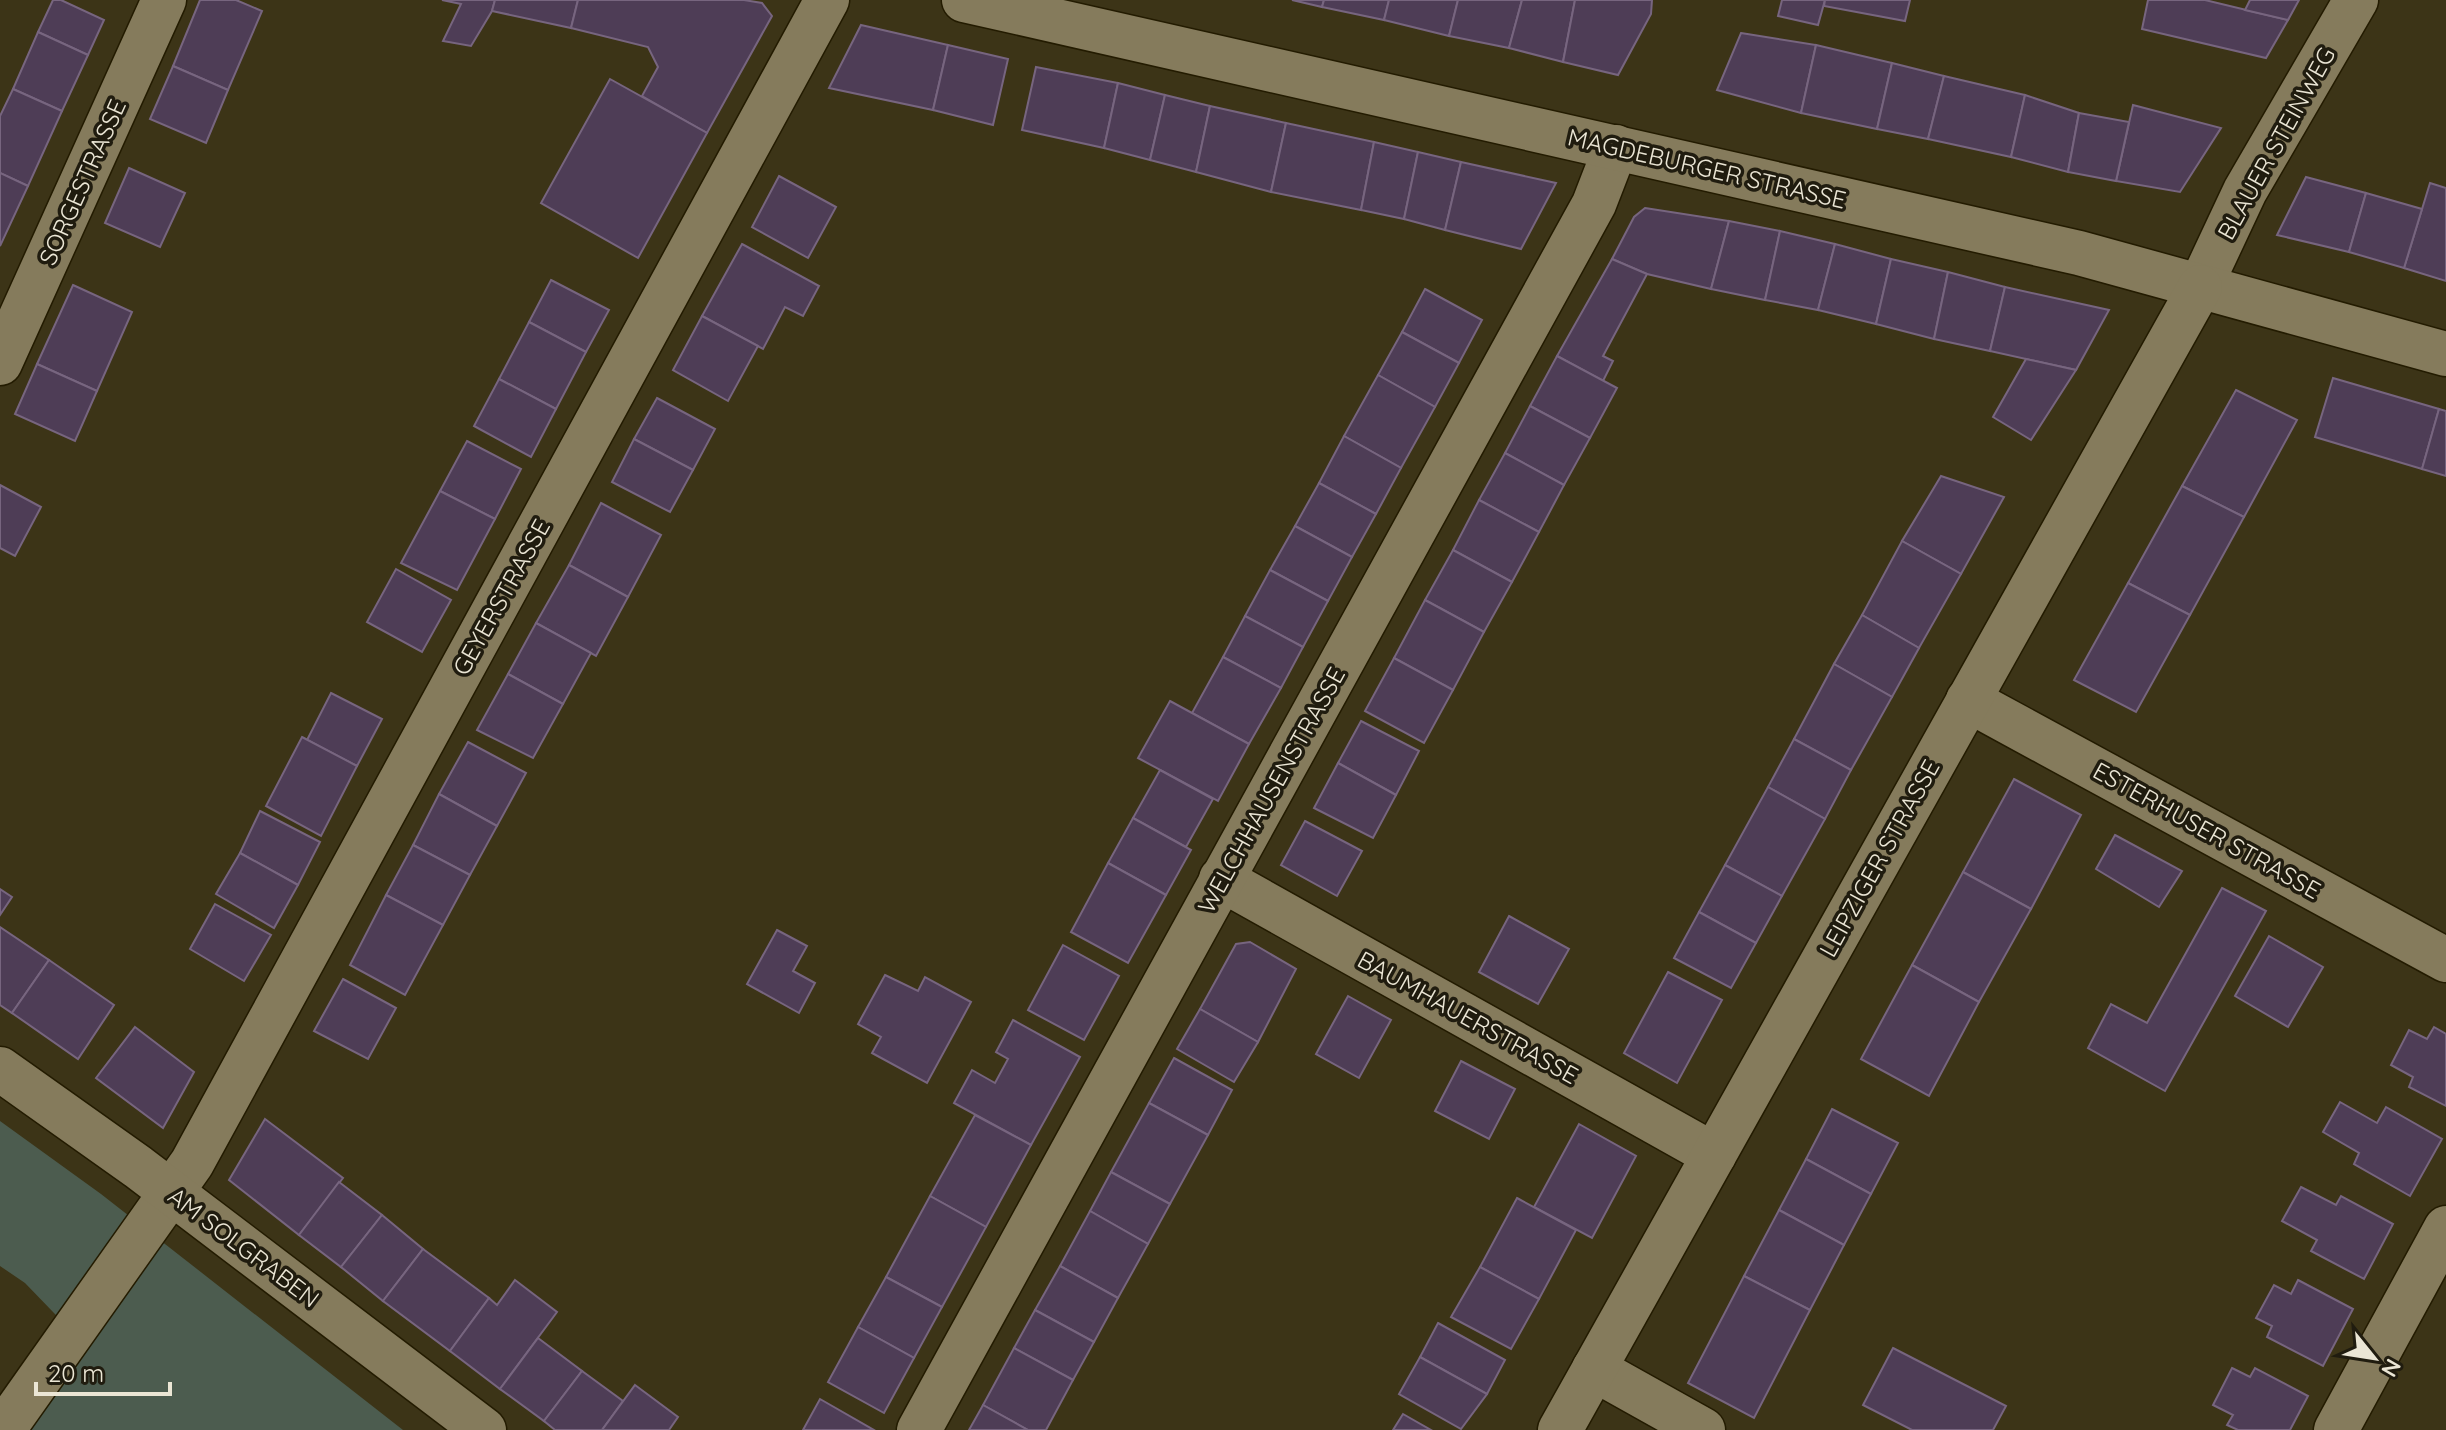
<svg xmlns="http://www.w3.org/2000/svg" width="2446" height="1430" font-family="Quicksand,sans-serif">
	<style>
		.green { fill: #4c5c4f }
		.building { fill: #4e3d56; stroke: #77657f; stroke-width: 2 }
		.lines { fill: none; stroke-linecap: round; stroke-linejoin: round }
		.street-casing { stroke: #231b00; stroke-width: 47 }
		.secondary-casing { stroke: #231b00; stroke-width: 47 }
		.street { stroke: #857b5c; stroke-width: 44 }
		.secondary { stroke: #857b5c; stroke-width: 44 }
		.labels { text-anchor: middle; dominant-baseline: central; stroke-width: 7; stroke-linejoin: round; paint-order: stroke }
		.street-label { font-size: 24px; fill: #ebe6d5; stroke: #201c0f }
	</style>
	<rect width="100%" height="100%" fill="#3c3417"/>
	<path class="green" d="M0,1121l101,73 302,236h-376l55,-88 -57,-59 -25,-17z"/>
	<g class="building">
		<path d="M53,0h8l43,20 -16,35 -50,-23z"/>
		<path d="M200,0h36l26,11 -34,79 -55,-24z"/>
		<path d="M442,0h53l-3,11 -21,35 -28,-5 18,-37z"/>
		<path d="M495,0h83l-7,28 -79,-17z"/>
		<path d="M578,0h166l18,3 10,13 -65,117 -65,-37 16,-29 -10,-20 -77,-19z"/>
		<path d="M1292,0h32l-2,7z"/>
		<path d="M1324,0h65l-5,20 -62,-13z"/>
		<path d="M1389,0h69l-9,36 -65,-16z"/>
		<path d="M1458,0h64l-13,48 -60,-12z"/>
		<path d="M1522,0h53l-12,62 -54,-14z"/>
		<path d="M1575,0h77l-1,14 -33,61 -55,-13z"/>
		<path d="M1782,0h43l-7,25 -40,-9z"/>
		<path d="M1825,0h85l-5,21 -81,-15z"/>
		<path d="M2148,0h57l83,20 -22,38 -124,-29z"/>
		<path d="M2250,0h49l-11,20 -43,-10z"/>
		<path d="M861,25l87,20 -15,65 -104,-22z"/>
		<path d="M38,32l50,23 -26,56 -49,-22z"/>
		<path d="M1741,33l75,12 -15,68 -84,-23z"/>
		<path d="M948,45l60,14 -15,66 -60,-15z"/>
		<path d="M1816,45l76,18 -15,66 -76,-16z"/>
		<path d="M1892,63l52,13 -16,63 -51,-10z"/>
		<path d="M173,66l55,24 -22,53 -56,-24z"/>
		<path d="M1036,67l82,16 -14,65 -82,-18z"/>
		<path d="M1944,76l81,19 -14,62 -83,-18z"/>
		<path d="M610,79l97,54 -69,125 -97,-55z"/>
		<path d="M1118,83l47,12 -15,65 -46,-12z"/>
		<path d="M13,89l49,22 -34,75 -28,-13v-57z"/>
		<path d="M1165,95l45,11 -14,66 -46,-12z"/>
		<path d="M2025,95l54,18 -11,59 -57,-15z"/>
		<path d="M2133,105l88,23 -41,64 -64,-11z"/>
		<path d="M1210,106l76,17 -15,69 -75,-20z"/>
		<path d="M2079,113l50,9 -13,59 -48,-9z"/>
		<path d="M1286,123l88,19 -13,68 -90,-18z"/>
		<path d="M1374,142l44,10 -14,67 -43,-9z"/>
		<path d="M1418,152l43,10 -16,68 -41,-11z"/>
		<path d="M1461,162l95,21 -35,66 -76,-19z"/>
		<path d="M129,168l56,25 -25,54 -55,-24z"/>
		<path d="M0,173l28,13 -28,60z"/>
		<path d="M779,176l57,31 -28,51 -56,-31z"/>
		<path d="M2306,177l60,16 -17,59 -72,-17z"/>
		<path d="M2430,183l16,5v93l-42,-13z"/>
		<path d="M2366,193l56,16 -18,59 -55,-16z"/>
		<path d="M1645,208l84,13 -18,68 -64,-15 -35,-15 22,-42z"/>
		<path d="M1729,221l51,10 -15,69 -54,-11z"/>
		<path d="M1780,231l55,13 -17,66 -53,-10z"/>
		<path d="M742,244l77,42 -16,30 -18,-9 -22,42 -61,-33z"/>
		<path d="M1835,244l56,15 -15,65 -58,-14z"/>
		<path d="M1612,259l35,15 -44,82 10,5 -10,20 -46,-25z"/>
		<path d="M1891,259l57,13 -14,67 -58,-15z"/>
		<path d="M1948,272l57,15 -15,64 -56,-12z"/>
		<path d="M551,280l58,30 -23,42 -57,-30z"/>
		<path d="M73,285l59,27 -35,79 -60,-27z"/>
		<path d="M2005,287l104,23 -33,60 -86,-19z"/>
		<path d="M1425,289l57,31 -23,43 -57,-31z"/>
		<path d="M702,316l56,30 -30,55 -55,-31z"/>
		<path d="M529,322l57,30 -30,57 -57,-30z"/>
		<path d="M1402,332l57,31 -24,44 -57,-32z"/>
		<path d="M1557,356l60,32 -27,50 -60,-32z"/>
		<path d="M2026,359l50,11 -45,70 -38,-23z"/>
		<path d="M37,364l60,27 -22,50 -60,-27z"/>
		<path d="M1378,375l57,32 -34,61 -57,-32z"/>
		<path d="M2333,378l106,31 -17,60 -107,-32z"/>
		<path d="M499,379l57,30 -25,48 -57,-31z"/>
		<path d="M2236,390l61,30 -53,97 -62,-31z"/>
		<path d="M657,398l58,31 -22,41 -59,-31z"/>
		<path d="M1530,406l60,32 -26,47 -59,-32z"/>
		<path d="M2439,409l7,2v65l-24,-7z"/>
		<path d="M1344,436l57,32 -25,46 -57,-31z"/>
		<path d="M634,439l59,31 -23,42 -58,-30z"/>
		<path d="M467,441l54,28 -26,50 -55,-28z"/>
		<path d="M1505,453l59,32 -25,47 -60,-32z"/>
		<path d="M1941,476l63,21 -43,77 -59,-33z"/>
		<path d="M1319,483l57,31 -24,43 -57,-31z"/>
		<path d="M0,485l41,22 -26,49 -15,-8z"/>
		<path d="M2182,486l62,31 -54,98 -62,-32z"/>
		<path d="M440,491l55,28 -38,71 -56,-27z"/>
		<path d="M1479,500l60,32 -27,50 -59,-32z"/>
		<path d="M601,503l60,32 -33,62 -59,-32z"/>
		<path d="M1295,526l57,31 -24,44 -58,-31z"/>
		<path d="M1902,541l59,33 -42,74 -57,-33z"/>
		<path d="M1453,550l59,32 -28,50 -59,-32z"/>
		<path d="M569,565l59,32 -32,59 -60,-33z"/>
		<path d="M396,569l55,31 -29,52 -55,-30z"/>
		<path d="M1270,570l58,31 -25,46 -58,-31z"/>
		<path d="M2128,583l62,32 -54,97 -62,-32z"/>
		<path d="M1425,600l59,32 -31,58 -59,-32z"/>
		<path d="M1862,615l57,33 -27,49 -58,-33z"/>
		<path d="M1245,616l58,31 -22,41 -58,-31z"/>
		<path d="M536,623l55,30 -28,51 -55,-30z"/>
		<path d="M1223,657l58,31 -32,56 -57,-31z"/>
		<path d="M1394,658l59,32 -29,53 -59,-32z"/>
		<path d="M1834,664l58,33 -41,73 -57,-31z"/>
		<path d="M508,674l55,30 -30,54 -56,-28z"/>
		<path d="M331,693l51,26 -25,47 -50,-26z"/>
		<path d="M1170,701l79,43 -31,57 -80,-43z"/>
		<path d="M1361,721l58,30 -23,44 -58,-32z"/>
		<path d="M302,737l55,29 -36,70 -55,-30z"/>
		<path d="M1794,739l57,31 -26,49 -57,-32z"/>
		<path d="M468,742l58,31 -29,53 -58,-32z"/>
		<path d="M1338,763l58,32 -23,43 -59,-30z"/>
		<path d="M1160,770l53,29 -27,48 -53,-29z"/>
		<path d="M2014,779l67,36 -50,94 -68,-37z"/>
		<path d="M1768,787l57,32 -43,77 -57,-31z"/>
		<path d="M439,794l58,32 -27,49 -57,-30z"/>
		<path d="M260,811l60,31 -22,43 -58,-32z"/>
		<path d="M1133,818l58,32 -25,45 -58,-32z"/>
		<path d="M1305,821l57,30 -25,45 -56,-31z"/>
		<path d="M2115,835l67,36 -23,36 -63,-38z"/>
		<path d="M413,845l57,30 -27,50 -57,-30z"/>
		<path d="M240,853l58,32 -24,43 -58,-34z"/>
		<path d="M1108,863l58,32 -38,68 -57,-31z"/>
		<path d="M1725,865l57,31 -26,47 -57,-31z"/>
		<path d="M1963,872l68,37 -52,93 -67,-37z"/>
		<path d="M2222,888l44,23 -101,180 -77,-43 23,-44 36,19z"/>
		<path d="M0,889l12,8 -12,18z"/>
		<path d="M386,895l57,30 -38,70 -55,-30z"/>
		<path d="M215,904l56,31 -27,46 -54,-32z"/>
		<path d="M1699,912l57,31 -25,45 -57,-30z"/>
		<path d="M1509,916l60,33 -31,55 -59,-32z"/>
		<path d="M0,927l49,33 -37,53 -12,-8z"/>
		<path d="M777,930l30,16 -14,25 22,12 -16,30 -52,-29z"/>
		<path d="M2269,936l54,31 -35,60 -53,-31z"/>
		<path d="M1250,942l46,27 -38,73 -58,-33 36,-65z"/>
		<path d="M1063,945l56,31 -35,64 -56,-30z"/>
		<path d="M49,960l65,45 -36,54 -66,-46z"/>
		<path d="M1912,965l67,37 -50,94 -68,-37z"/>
		<path d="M1668,972l54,28 -45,83 -53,-30z"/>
		<path d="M885,975l33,16 7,-14 46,25 -44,81 -55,-30 9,-16 -23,-13z"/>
		<path d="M343,979l53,29 -28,51 -54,-28z"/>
		<path d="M1348,996l43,24 -32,58 -43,-24z"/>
		<path d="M1200,1009l58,33 -24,40 -57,-33z"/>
		<path d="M1013,1020l67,37 -49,88 -77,-42 18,-33 23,13 13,-24 -12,-7z"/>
		<path d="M135,1027l59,45 -31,56 -67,-50z"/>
		<path d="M2434,1027l12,7v72l-37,-19 4,-10 -22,-12 18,-35 18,9z"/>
		<path d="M1174,1058l58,32 -24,45 -59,-32z"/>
		<path d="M1461,1061l54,28 -26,50 -54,-28z"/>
		<path d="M2340,1102l37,21 9,-16 56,32 -32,57 -56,-32 5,-11 -36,-21z"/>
		<path d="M1149,1103l59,32 -38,69 -59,-32z"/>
		<path d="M1832,1109l66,34 -27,51 -65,-35z"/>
		<path d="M975,1115l56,30 -45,82 -56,-31z"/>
		<path d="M265,1119l78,59 -44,57 -70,-55z"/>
		<path d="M1579,1124l57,32 -44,82 -58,-31z"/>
		<path d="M1806,1159l65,35 -27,51 -65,-35z"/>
		<path d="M1111,1172l59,32 -22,40 -58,-33z"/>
		<path d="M339,1182l43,33 -41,52 -42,-32z"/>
		<path d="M2301,1187l35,18 5,-9 52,28 -29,55 -53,-28 6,-11 -35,-19z"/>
		<path d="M930,1196l56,31 -44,80 -56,-30z"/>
		<path d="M1517,1198l59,32 -37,69 -59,-32z"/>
		<path d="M1779,1210l65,35 -34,65 -66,-34z"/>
		<path d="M1090,1211l58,33 -30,54 -58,-32z"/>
		<path d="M382,1215l41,34 -40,52 -42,-34z"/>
		<path d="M423,1249l66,49 -39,53 -67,-50z"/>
		<path d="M1060,1266l58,32 -24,44 -59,-32z"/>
		<path d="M1480,1267l59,32 -28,50 -60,-32z"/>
		<path d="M1744,1276l66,34 -56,108 -66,-35z"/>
		<path d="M886,1277l56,30 -28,51 -56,-31z"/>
		<path d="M515,1280l42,32 -57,77 -50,-38 39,-53 8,7z"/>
		<path d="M2298,1280l55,29 -30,57 -56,-29 5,-11 -16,-8 18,-33 17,9z"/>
		<path d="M1035,1310l59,32 -21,38 -59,-32z"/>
		<path d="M1438,1323l67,37 -18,34 -67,-37z"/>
		<path d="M858,1327l56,31 -30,55 -56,-31z"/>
		<path d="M538,1338l44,33 -38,50 -44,-32z"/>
		<path d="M1014,1348l59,32 -27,50h-18l-45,-25z"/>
		<path d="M1893,1348l113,58 -13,24h-81l-49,-25z"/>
		<path d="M1420,1357l67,37 -26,35 -62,-35z"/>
		<path d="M2232,1368l18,9 5,-9 53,28 -18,34h-52l-11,-5 6,-10 -20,-10z"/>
		<path d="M582,1371l41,30 -21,29h-47l-11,-9z"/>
		<path d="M635,1385l43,32 -9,13h-67z"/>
		<path d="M820,1399l54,31h-71z"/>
		<path d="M983,1405l45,25h-59z"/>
		<path d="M1403,1414l28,16h-38z"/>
	</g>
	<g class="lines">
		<defs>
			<g id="street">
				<path d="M2200,287l45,-96 111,-191"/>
				<path d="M0,363l164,-363"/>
				<path d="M1968,700l478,260"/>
				<path d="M1221,879l493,276"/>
				<path d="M1594,1369l109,61"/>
				<path d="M3,1430l189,-267 635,-1163"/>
				<path d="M919,1430l675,-1226 22,-57"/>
				<path d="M2336,1430l110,-202"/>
			</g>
			<g id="secondary">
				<path d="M964,0l1115,253 367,101"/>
				<path d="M0,1069l138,98 346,263"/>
				<path d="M1560,1430l640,-1143"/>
			</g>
		</defs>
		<use href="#street" class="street-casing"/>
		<use href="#secondary" class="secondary-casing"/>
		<use href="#street" class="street"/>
		<use href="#secondary" class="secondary"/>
	</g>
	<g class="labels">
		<g class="street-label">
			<text transform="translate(2276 143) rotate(-61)">BLAUER STEINWEG</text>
			<text transform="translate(1707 168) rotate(13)">MAGDEBURGER STRASSE</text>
			<text transform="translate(82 182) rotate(-66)">SORGESTRASSE</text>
			<text transform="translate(501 597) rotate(-61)">GEYERSTRASSE</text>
			<text transform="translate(1271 790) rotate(-61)">WELCHHAUSENSTRASSE</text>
			<text transform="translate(2207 830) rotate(29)">ESTERHUSER STRASSE</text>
			<text transform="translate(1879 858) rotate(-61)">LEIPZIGER STRASSE</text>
			<text transform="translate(1468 1017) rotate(29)">BAUMHAUERSTRASSE</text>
			<text transform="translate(244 1247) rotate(37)">AM SOLGRABEN</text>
		</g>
	</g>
	<g transform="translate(2374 1358) rotate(120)" stroke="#201c0f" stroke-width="6" paint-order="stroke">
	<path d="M0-6L14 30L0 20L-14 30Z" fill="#ebe6d5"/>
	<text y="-12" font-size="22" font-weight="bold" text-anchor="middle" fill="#ebe6d5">N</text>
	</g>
	<path d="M36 1382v12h134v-12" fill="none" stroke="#ebe6d5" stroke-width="4"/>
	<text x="48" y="1382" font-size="24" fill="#ebe6d5" stroke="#201c0f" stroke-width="6" paint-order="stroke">20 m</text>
</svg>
